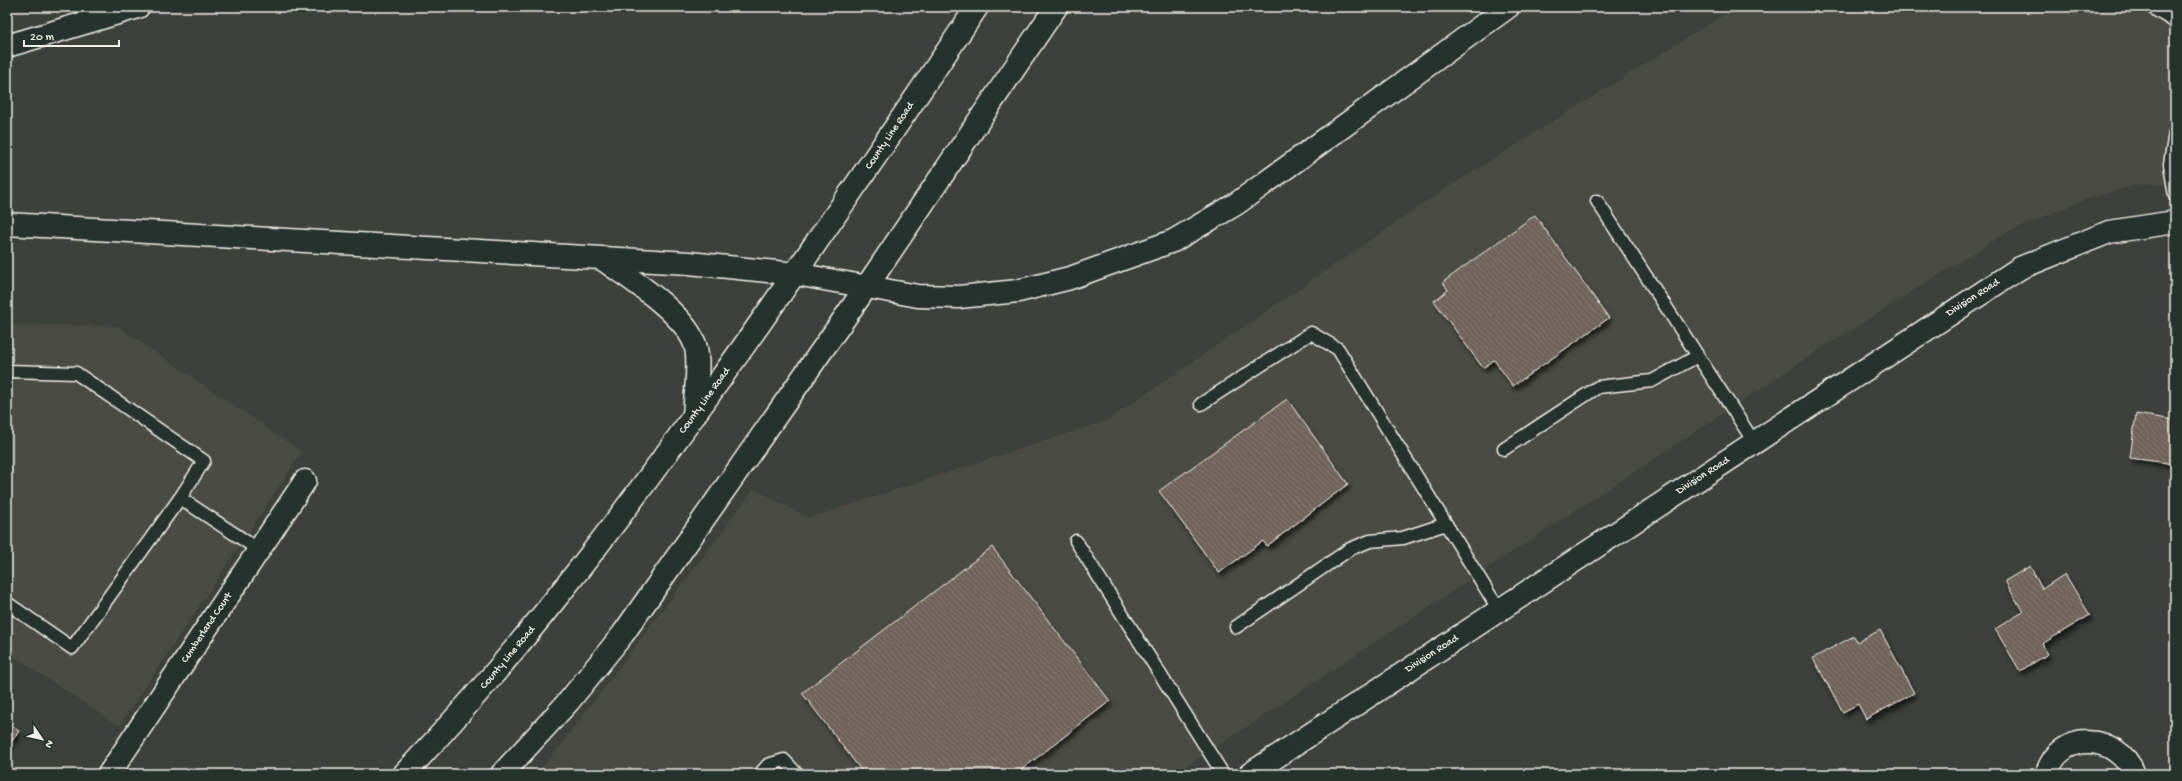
<svg xmlns="http://www.w3.org/2000/svg" width="2182" height="781" font-family="'Gochi Hand',sans-serif">
	<style>
		.built { fill: #4b4b45 }
		.building { fill: url(#building-back-hatch); stroke: #f4f1e8; filter: url(#shadow) }
		.lines { fill: none; stroke-linecap: round; stroke-linejoin: round }
		.lane-casing { stroke: #f4f1e8; stroke-width: 15 }
		.street-casing { stroke: #f4f1e8; stroke-width: 25 }
		.secondary-casing { stroke: #f4f1e8; stroke-width: 25 }
		.highway-casing { stroke: #f4f1e8; stroke-width: 25 }
		.lane { stroke: #26332d; stroke-width: 12 }
		.street { stroke: #26332d; stroke-width: 22 }
		.secondary { stroke: #26332d; stroke-width: 22 }
		.highway { stroke: #26332d; stroke-width: 22 }
		.labels { text-anchor: middle; dominant-baseline: central; stroke-width: 3; stroke-linejoin: round; paint-order: stroke }
		.street-label { font-size: 11px; fill: #f4f1e8; stroke: #26332d }
	</style>
	<defs>
		<pattern id="building-back-hatch" width="6" height="6" patternUnits="userSpaceOnUse"><rect width="6" height="6" fill="#6f635c"/><path d="M-1 5l2 2M0 0l6 6M5-1l2 2" fill="none" stroke="#847a73"/></pattern>
		<filter id="shadow"><feDropShadow dx="2.5" dy="4.5" stdDeviation="2" flood-color="#0009"/></filter>
	</defs>
	<rect width="100%" height="100%" fill="#3c413b"/>
	<filter id="ink" filterUnits="userSpaceOnUse"><feTurbulence type="fractalNoise" baseFrequency=".025" numOctaves="2"/><feDisplacementMap in="SourceGraphic" scale="8" xChannelSelector="R" yChannelSelector="G"/><feConvolveMatrix kernelMatrix="1 2 1 2 8 2 1 2 1" color-interpolation-filters="sRGB"/></filter>
	<g filter="url(#ink)">
		<g class="built">
			<path d="M1736,7h439v177h-36l-58,17 -77,33 -185,116 -644,424h-640l18,-19 201,-266 55,29 297,-97 339,-232z"/>
			<path d="M7,325l110,1 185,126 -183,274 -112,-74z"/>
		</g>
		<g class="building">
			<path d="M1535,215l74,103 -96,68 -19,-26 -11,8 -49,-67 14,-11 -5,-8z"/>
			<path d="M1287,399l61,85 -81,62 -4,-5 -44,32 -60,-82z"/>
			<path d="M2136,414l39,6v44l-45,-6z"/>
			<path d="M992,547l118,154 -94,73h-152l-62,-81z"/>
			<path d="M2030,566l12,23 23,-15 25,41 -48,29 6,10 -28,17 -25,-42 28,-17 -18,-31z"/>
			<path d="M1880,630l34,63 -48,26 -8,-15 -15,8 -30,-54 41,-22 3,6z"/>
			<path d="M7,723l12,8 -12,17z"/>
		</g>
		<g class="lines">
			<defs>
				<g id="lane">
					<path d="M2151,7l24,15"/>
					<path d="M2175,133l-5,31 5,32"/>
					<path d="M1597,201l157,241"/>
					<path d="M7,371l69,2 128,88 -24,37 -108,150 -65,-45"/>
					<path d="M1201,404l110,-71 27,16 161,261"/>
					<path d="M1504,449l94,-62 54,-6 46,-25"/>
					<path d="M180,498l79,52"/>
					<path d="M1076,541l147,233"/>
					<path d="M1236,627l114,-78 20,-8 33,-3 43,-14"/>
					<path d="M760,774l8,-9 16,-5 13,14"/>
				</g>
				<g id="street">
					<path d="M109,774l196,-293"/>
					<path d="M2047,774c11,-44 71,-41 87,0"/>
				</g>
				<g id="secondary">
					<path d="M404,774c111,-117 208,-244 302,-375 93,-129 182,-260 271,-392"/>
					<path d="M502,774l67,-73 54,-67 244,-348 189,-279"/>
					<path d="M1250,774l770,-506 89,-36 66,-10"/>
				</g>
				<g id="highway">
					<path d="M7,46l131,-39"/>
					<path d="M7,224l682,39 107,11 122,22 41,1 59,-6 52,-13 103,-37 63,-37 272,-197"/>
					<path d="M602,259c26,18 87,57 94,89 4,19 -1,48 -2,68"/>
				</g>
			</defs>
			<use href="#lane" class="lane-casing"/>
			<use href="#street" class="street-casing"/>
			<use href="#secondary" class="secondary-casing"/>
			<use href="#highway" class="highway-casing"/>
			<use href="#lane" class="lane"/>
			<use href="#street" class="street"/>
			<use href="#secondary" class="secondary"/>
			<use href="#highway" class="highway"/>
		</g>
	</g>
	<g class="labels">
		<g class="street-label">
			<text transform="translate(890 136) rotate(-56)">County Line Road</text>
			<text transform="translate(1973 298) rotate(-33)">Division Road</text>
			<text transform="translate(705 401) rotate(-54)">County Line Road</text>
			<text transform="translate(1703 476) rotate(-33)">Division Road</text>
			<text transform="translate(207 628) rotate(-56)">Cumberland Court</text>
			<text transform="translate(1432 654) rotate(-33)">Division Road</text>
			<text transform="translate(508 658) rotate(-50)">County Line Road</text>
		</g>
	</g>
	<rect width="2182" height="781" fill="none" stroke="#26332d" stroke-width="24"/>
	<rect x="12" y="12" width="2158" height="757" fill="none" stroke="#f4f1e8" stroke-width="1.5" filter="url(#ink)"/>
	<g transform="translate(42 739) rotate(124)" stroke="#26332d" stroke-width="3" paint-order="stroke">
	<path d="M0-3L7 15L0 10L-7 15Z" fill="#f4f1e8"/>
	<text y="-6" font-size="11" font-weight="bold" text-anchor="middle" fill="#f4f1e8">N</text>
	</g>
	<path d="M24 40v6h95v-6" fill="none" stroke="#f4f1e8" stroke-width="2"/>
	<text x="30" y="40" font-size="12" fill="#f4f1e8" stroke="#26332d" stroke-width="3" paint-order="stroke">20 m</text>
</svg>
